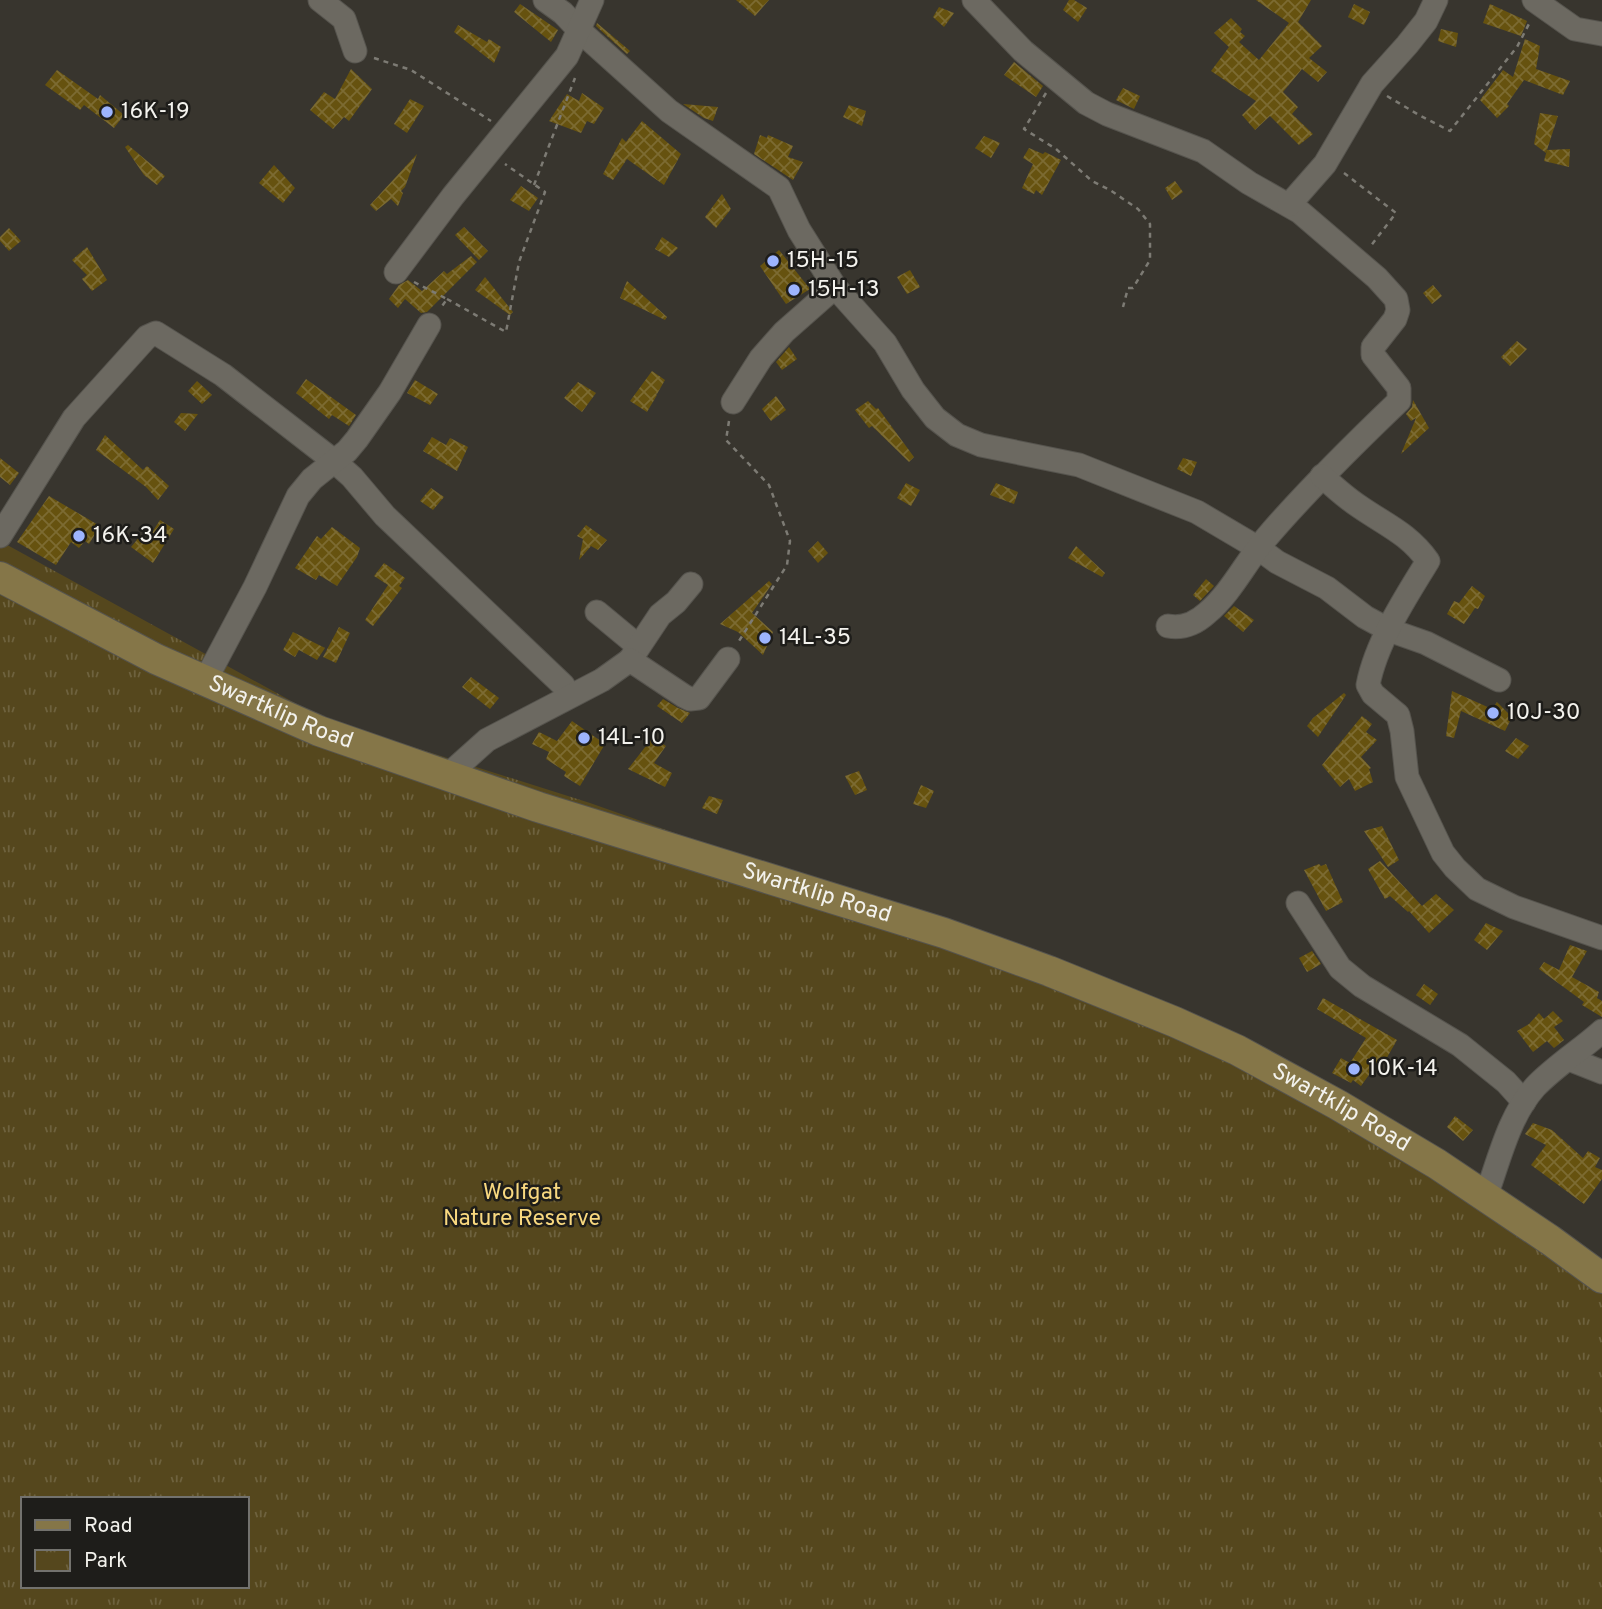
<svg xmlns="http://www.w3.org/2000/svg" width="1602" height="1609" font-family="Overpass,sans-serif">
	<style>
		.park { fill: url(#park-tufts); fill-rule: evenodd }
		.building { fill: url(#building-cross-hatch) }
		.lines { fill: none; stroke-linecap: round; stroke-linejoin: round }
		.minor-casing { stroke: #56544e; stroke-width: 25 }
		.major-casing { stroke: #56544e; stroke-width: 32 }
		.path { stroke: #7d7b74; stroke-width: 2.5; stroke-dasharray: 5 5; stroke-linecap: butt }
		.minor { stroke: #6c6961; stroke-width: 23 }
		.major { stroke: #857648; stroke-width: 30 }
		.poi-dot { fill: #9db4fd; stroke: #1e1d1a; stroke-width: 2.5 }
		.labels { text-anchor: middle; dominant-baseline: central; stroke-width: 5; stroke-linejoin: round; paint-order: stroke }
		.poi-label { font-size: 23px; fill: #f3f2ed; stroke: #1e1d1a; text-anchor: start }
		.street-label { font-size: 23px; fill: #f3f2ed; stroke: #1e1d1a }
		.park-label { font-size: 23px; fill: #f8d87f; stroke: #1e1d1a }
	</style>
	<defs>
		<pattern id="park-tufts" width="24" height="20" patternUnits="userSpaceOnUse" patternTransform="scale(1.75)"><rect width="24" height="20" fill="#55471d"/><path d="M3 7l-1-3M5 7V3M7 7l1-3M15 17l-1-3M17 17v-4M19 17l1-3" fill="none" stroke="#6e623e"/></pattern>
		<pattern id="building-cross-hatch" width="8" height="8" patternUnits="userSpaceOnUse" patternTransform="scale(1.75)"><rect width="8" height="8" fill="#66520f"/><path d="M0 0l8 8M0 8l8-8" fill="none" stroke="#7c6b32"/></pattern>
	</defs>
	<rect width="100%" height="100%" fill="#38352e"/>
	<path class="park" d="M0,541l324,178 266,84 503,178 373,209 136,101v318h-1602zM23,1499h224v87h-224z"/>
	<g class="building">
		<path d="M736,0h33l-14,16z"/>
		<path d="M1069,0h5l13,8 -9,14 -15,-12z"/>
		<path d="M1256,0h55l-13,22 24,24 -13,12 18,14 -9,10 -16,-13 -19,23 15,15 -6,7 21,20 -14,11 -29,-29 -15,14 -13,-15 14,-14 -45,-30 18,-24 -15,-14 17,-15 11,11 -2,3 5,4 -6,6 20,18 30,-37z"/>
		<path d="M520,4l38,26 -7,12 -37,-30z"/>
		<path d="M1354,4l16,8 -6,13 -16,-8z"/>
		<path d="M1490,4l37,17 -6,15 -38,-13z"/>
		<path d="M939,7l15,6 -10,14 -11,-10z"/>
		<path d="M597,23l33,28 -3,3 -31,-28z"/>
		<path d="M458,25l29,17 2,-3 12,8 -7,16 -40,-31z"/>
		<path d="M1441,29l17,4 -2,14 -18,-6z"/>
		<path d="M1525,39l15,7 -4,23 34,12 -7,14 -39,-15 -17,24 2,2 -12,12 -17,-18 23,-30 10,7z"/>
		<path d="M1014,62l29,24 -7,11 -32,-22z"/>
		<path d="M351,69l21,20 -23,32 -5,-4 -11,12 -23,-19 14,-18 11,7z"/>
		<path d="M57,70l41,29 2,-4 24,20 -10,13 -30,-23 -4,5 -35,-25z"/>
		<path d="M1123,88l17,8 -6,13 -18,-9z"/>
		<path d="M582,93l22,15 -10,16 -7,-3 -6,12 -32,-12 18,-27 12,7z"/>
		<path d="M410,99l14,7 -17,27 -13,-9z"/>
		<path d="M683,104l35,3 -5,14 -9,-3z"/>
		<path d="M849,105l17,6 -4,15 -19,-9z"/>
		<path d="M1540,113l18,3 -12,37 -12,-9z"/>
		<path d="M642,121l39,33 -17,31 -37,-26 -14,21 -10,-6 19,-36 4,4z"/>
		<path d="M760,135l7,3 1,-3 25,11 -5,11 15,5 -10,18 -39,-26z"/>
		<path d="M984,136l16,7 -9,15 -16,-10z"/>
		<path d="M128,145l37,31 -8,9 -13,-10 -19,-28z"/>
		<path d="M1029,148l14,6 2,-2 16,8 -19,35 -6,-5 -2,4 -12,-6 11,-24 -10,-6z"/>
		<path d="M1570,149l-1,18 -25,-6 3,-11z"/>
		<path d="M417,154l-12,33 -4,4 2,2 -5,13 -7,-7 -15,12 -6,-6z"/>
		<path d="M274,165l21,23 -12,15 -24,-20z"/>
		<path d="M1175,181l8,11 -11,8 -7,-12z"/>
		<path d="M521,186l17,12 -9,13 -19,-11z"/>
		<path d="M722,194l9,15 -15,19 -11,-11z"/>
		<path d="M464,227l24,24 -9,9 -24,-25z"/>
		<path d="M9,228l12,13 -12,10 -9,-10v-4z"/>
		<path d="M662,237l16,11 -9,9 -14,-8z"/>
		<path d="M87,247l20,33 -15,11 -10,-12 5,-4 -15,-15z"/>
		<path d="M779,250l31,39 -24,15 -26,-38z"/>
		<path d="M471,256l6,6 -50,50 -6,1 -16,-14 -7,9 -9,-9 10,-14 9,-5 14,11 22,-20 3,3z"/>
		<path d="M910,270l10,17 -13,7 -10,-17z"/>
		<path d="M485,277l28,35 -3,3 -35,-25z"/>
		<path d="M627,281l40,36 -2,3 -45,-22z"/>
		<path d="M1433,285l9,11 -10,8 -9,-11z"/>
		<path d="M1517,341l10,8 -17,17 -9,-9z"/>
		<path d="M789,347l8,12 -15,11 -6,-8z"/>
		<path d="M652,371l13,9 -8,14 -2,-1 2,2 -10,17 -17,-11z"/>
		<path d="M306,379l50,36 -7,11 -17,-11 -3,4 -33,-26z"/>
		<path d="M415,380l23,14 -8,11 -23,-12z"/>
		<path d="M197,381l15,14 -10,9 -14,-13z"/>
		<path d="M578,382l18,11 -14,19 -18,-14z"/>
		<path d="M776,396l10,14 -15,11 -9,-12z"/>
		<path d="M1413,400l16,28 -28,26 15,-36 -5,3 -5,-7 6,-7z"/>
		<path d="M868,401l8,8 2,-1 36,49 -5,5 -37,-36 -3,2 -14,-18z"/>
		<path d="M181,413l17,1 -13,17 -11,-9z"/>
		<path d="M105,435l38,35 4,-4 22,20 -11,14 -12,-13 -50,-37z"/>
		<path d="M432,437l14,8 4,-7 18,9 -11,24 -34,-20z"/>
		<path d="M0,458l19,15 -9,12 -10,-8z"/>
		<path d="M1183,458l14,4 -6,14 -14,-7z"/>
		<path d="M906,483l14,7 -9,16 -14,-8z"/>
		<path d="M996,483l22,9 -4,12 -24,-9z"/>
		<path d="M431,488l13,9 -11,13 -13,-9z"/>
		<path d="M49,496l51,30 -11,18 -4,-3 -6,7 -8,-6 -15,23 -39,-23z"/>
		<path d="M160,520l14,9 -21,34 -22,-16 10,-12 6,5z"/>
		<path d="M586,525l21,15 -9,10 -7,-4 -12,14 4,-21 -6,-3z"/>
		<path d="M332,527l28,21 -3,9 -20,29 -18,-11 -3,5 -21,-12 22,-32 4,3z"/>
		<path d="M818,541l10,12 -10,10 -10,-12z"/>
		<path d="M1076,546l29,27 -3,4 -34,-19z"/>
		<path d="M384,563l21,15 -6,8 3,2 -29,38 -8,-6 23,-35 -14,-9z"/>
		<path d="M1206,579l8,7 -14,15 -7,-6z"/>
		<path d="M769,581l3,3 -20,29 21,19 -10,23 -25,-23 -18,-8z"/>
		<path d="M1472,586l13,10 -7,13 -3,-1 -11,16 -17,-10 7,-13 5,2z"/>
		<path d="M1234,606l20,14 -11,12 -19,-16z"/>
		<path d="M339,627l11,6 -14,30 -13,-6z"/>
		<path d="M293,632l32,16 -8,12 -18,-10 -4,7 -12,-7z"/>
		<path d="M471,677l28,21 -9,11 -28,-22z"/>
		<path d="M1452,691l40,18 5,-7 15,15 -7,14 -44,-20 -7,27 -8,-2z"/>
		<path d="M1344,693l2,2 -28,42 -11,-11 6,-8z"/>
		<path d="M663,699l15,9 12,5 -8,10 -25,-17z"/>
		<path d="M1362,716l10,8 -6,8 11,8 -16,17 10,11 -2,1 4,13 -18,9 -6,-12 -9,8 -18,-22z"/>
		<path d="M572,721l33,23 -25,42 -16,-10 2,-4 -20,-13 3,-7 -17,-8 7,-12 18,9z"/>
		<path d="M653,737l13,9 -12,17 18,10 -7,14 -37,-18z"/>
		<path d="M1516,738l13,8 -11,13 -13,-8z"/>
		<path d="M859,771l8,19 -12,5 -10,-19z"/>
		<path d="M921,785l13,6 -8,17 -13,-4z"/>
		<path d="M709,796l14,4 -6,14 -15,-6z"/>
		<path d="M1382,826l17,34 -11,7 -24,-36z"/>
		<path d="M1380,861l42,45 14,-12 18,16 -25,23 -20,-22 -1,1 -18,-16 -5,3 -17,-30z"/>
		<path d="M1319,864l2,2 5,-2 17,38 -17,9 -22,-41z"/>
		<path d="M1486,923l17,8 -16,19 -13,-10z"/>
		<path d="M1570,945l17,6 -15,26 27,15 -2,6 5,3v16l-20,-12 2,-3 -45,-33 5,-7 15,8z"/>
		<path d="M1312,951l9,13 -14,8 -8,-14z"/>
		<path d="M1424,984l14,10 -8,11 -14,-10z"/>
		<path d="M1323,998l74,42 -12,21 -4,-3 -20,28 -8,-6 -2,3 -19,-10 9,-15 9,5 16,-25 -49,-29z"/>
		<path d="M1553,1011l10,10 -9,6 10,13 -10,8 -7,-7 -14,11 -16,-21 12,-7 10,-11 5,6z"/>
		<path d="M1455,1116l18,14 -10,11 -16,-14z"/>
		<path d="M1533,1123l19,7 31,28 5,-7 12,7 -5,9 7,3v9l-18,25 -53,-39 15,-20 -21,-11z"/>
	</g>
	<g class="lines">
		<defs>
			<g id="minor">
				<path d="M320,0l24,19 11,32"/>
				<path d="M545,0l18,13 17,18 89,80 110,77 20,42 36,57 50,56 28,47 22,28 22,17 24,10 98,20 118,47 61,36 19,14 50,26 38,29 24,13 37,13 73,37"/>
				<path d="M974,0l49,51 63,52 21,11 96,37 46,32 51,29 77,66 19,21 2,11 -3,9 -22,28v8l26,33v13c-46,44 -91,88 -132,136 -21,24 -35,55 -60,76 -11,10 -23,16 -39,13"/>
				<path d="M1534,0l41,29 27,5"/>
				<path d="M1289,205l36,-41 47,-80 35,-39 19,-24 10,-21"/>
				<path d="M396,272l57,-76 114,-140 25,-56"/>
				<path d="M733,402l28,-44 23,-26 51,-45"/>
				<path d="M1322,476c12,11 24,22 38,31 26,18 49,27 68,54 -23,37 -52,82 -60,124l5,9 25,21 4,16 5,46 36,76 12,15 22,21 37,18 88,31"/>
				<path d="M0,536l74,-118 73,-81 9,-4 67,42 111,86 18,16 33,39 178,169 6,11"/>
				<path d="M597,612l41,34"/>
				<path d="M630,660l30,-45 16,-13 15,-18"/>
				<path d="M205,681l50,-94 43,-91 14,-17 35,-28 10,-12 33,-47 39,-67"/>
				<path d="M448,775l39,-35 115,-60 28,-20 54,36 6,3 9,-1 29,-39"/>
				<path d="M1298,903l42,65 22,18 98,59 46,37 18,20"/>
				<path d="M1569,1059l33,13"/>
				<path d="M1486,1196c13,-36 23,-80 49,-109 20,-21 46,-37 67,-56"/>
			</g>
			<g id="major">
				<path id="s1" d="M0,577l156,82 163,72 219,76 406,126 105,38 126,51 62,28 101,55 99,59 113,76 52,38"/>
			</g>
		</defs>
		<use href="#minor" class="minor-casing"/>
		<use href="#major" class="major-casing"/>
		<g class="path">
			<path d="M374,58l37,12 80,51"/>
			<path d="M1046,93l-22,36 32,20 36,32 18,9 28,19 12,15v36l-17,28h-5l-5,19"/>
			<path d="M1387,96l32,19 31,16 67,-84 13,-25"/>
			<path d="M1344,173l52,40 -26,34"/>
			<path d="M534,185l41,-107"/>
			<path d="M414,282l33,17 -7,10"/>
			<path d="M447,299l59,33 13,-70 26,-70 -40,-28"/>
			<path d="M729,421l-3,19 43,45 21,56 -3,24 -48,76"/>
		</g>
		<use href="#minor" class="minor"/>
		<use href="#major" class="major"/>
	</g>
	<g class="poi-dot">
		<circle cx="107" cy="112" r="7"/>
		<circle cx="773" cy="261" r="7"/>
		<circle cx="794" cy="290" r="7"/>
		<circle cx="79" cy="536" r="7"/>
		<circle cx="765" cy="638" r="7"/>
		<circle cx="1493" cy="713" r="7"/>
		<circle cx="584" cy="738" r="7"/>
		<circle cx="1354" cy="1069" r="7"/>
	</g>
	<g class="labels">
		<g class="poi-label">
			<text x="121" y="112">16K-19</text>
			<text x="787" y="261">15H-15</text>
			<text x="808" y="290">15H-13</text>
			<text x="93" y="536">16K-34</text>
			<text x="779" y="638">14L-35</text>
			<text x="1507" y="713">10J-30</text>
			<text x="598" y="738">14L-10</text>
			<text x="1368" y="1069">10K-14</text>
		</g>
		<g class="street-label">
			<text stroke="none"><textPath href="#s1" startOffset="312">Swartklip Road</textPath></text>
			<text stroke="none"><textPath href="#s1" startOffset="878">Swartklip Road</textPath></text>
			<text stroke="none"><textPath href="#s1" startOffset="1446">Swartklip Road</textPath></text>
		</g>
		<g class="park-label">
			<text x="522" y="1193">Wolfgat<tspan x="522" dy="26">Nature Reserve</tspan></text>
		</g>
	</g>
	<rect x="21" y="1497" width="228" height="91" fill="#1e1d1a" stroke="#73726e" stroke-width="2"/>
	<rect x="35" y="1520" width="35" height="10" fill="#857648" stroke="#73726e" stroke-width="2"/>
	<text x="84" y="1532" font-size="21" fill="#f3f2ed">Road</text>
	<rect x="35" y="1550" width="35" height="21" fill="url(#park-tufts)" stroke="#73726e" stroke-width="2"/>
	<text x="84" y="1567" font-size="21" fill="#f3f2ed">Park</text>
</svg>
